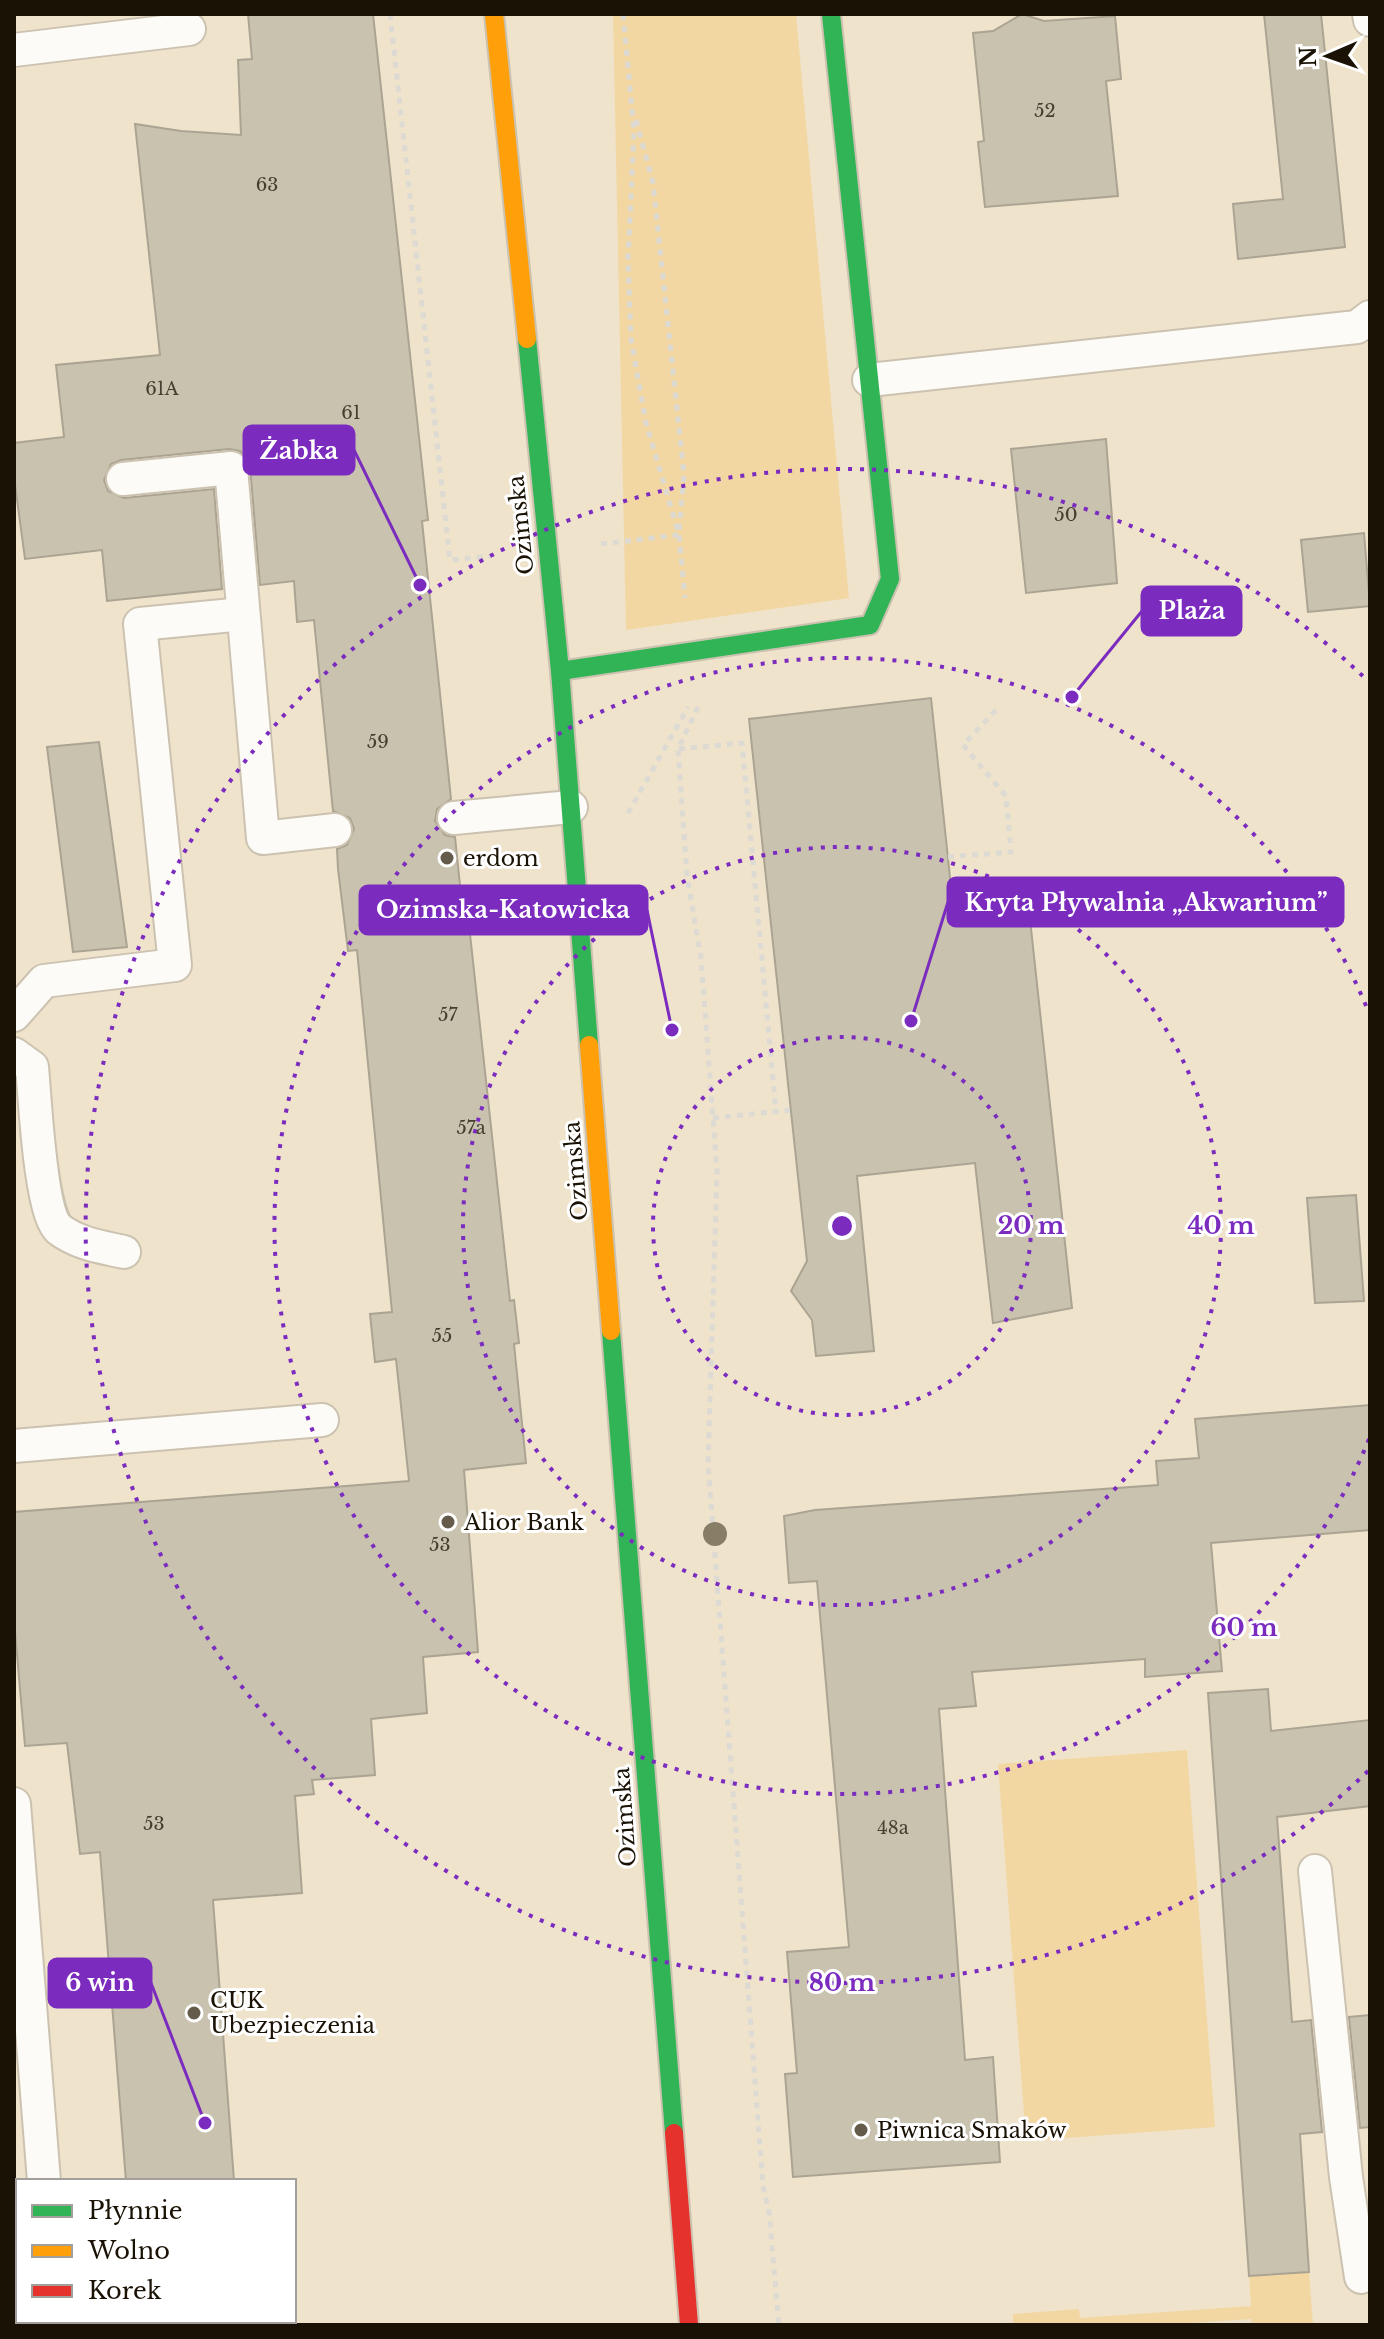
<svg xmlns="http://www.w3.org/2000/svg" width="1384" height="2339" font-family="'Libre Baskerville',serif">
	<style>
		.green { fill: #f2d7a3 }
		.building { fill: #c8c2af; stroke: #aba492; stroke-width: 2 }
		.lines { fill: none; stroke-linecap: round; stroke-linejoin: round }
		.lane-casing { stroke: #ccc2b0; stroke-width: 36 }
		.fast-casing { stroke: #ccc2b0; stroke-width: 22 }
		.slow-casing { stroke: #ccc2b0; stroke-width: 22 }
		.jam-casing { stroke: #ccc2b0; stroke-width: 22 }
		.path { stroke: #dddad3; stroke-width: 5; stroke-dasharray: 6 6; stroke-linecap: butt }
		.lane { stroke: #fdfbf7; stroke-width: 32 }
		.fast { stroke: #30b455; stroke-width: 18 }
		.slow { stroke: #ff9f0a; stroke-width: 18 }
		.jam { stroke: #e5322d; stroke-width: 18 }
		.tree { fill: #887d67 }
		.ring { fill: none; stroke: #7b2cbf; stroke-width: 4; stroke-dasharray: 4 8 }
		.poi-dot { fill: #655b4a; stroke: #fff; stroke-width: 3 }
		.labels { text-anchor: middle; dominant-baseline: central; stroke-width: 6; stroke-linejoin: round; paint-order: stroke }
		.number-label { font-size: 18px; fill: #463e2f }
		.street-label { font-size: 22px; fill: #1a1204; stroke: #fff }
		.poi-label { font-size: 22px; fill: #1a1204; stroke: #fff; text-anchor: start }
		.centre { fill: #7b2cbf; stroke: #fff; stroke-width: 4 }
		.ring-label { font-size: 24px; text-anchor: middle; font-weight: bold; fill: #7b2cbf; stroke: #fff; stroke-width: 6; stroke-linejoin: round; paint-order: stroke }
		.leader { fill: none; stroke: #7b2cbf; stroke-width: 3 }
		.callout-dot { fill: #7b2cbf; stroke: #fff; stroke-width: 3 }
		.callout { fill: #7b2cbf; stroke: #7b2cbf; stroke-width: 3 }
		.callout-label { font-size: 24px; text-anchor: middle; font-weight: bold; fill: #fff }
	</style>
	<rect width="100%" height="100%" fill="#efe3cc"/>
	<g class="green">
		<path d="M613,14h183l53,584 -223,32z"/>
		<path d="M1187,1750l28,377 -189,14 -28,-377z"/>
		<path d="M1309,2272l4,53h-61l-1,-6 -90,6h-148v-11l66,-5 1,9 171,-12 -2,-30z"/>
	</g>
	<g class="building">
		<path d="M248,14h125l55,506 -6,1 29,278 -14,10 -2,12 10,14 10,2 10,97h5l40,367 4,-1 5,43 -5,1 12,119 -62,7 14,182 -55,5 4,56 -56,6 4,56 -63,5 2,14 -19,2 7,97 -89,7 21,281h-108l-26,-329 -20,2 -13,-111 -42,3 -11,-126v-108l395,-31 -13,-122 -21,3 -5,-48 22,-2 -35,-362 -9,1 -10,-82 -1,-20 10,-4 7,-16 -4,-11 -17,-7 -19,-191 -17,2 -3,-41 -34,4 -10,-119 -10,-15 -11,-2 -108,11 -10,4 -7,16 4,11 16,7 90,-9 8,100 -115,12 -5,-51 -77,9 -11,-82v-34l50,-6 -8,-72 104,-10 -25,-231 46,7 60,4 -3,-75 14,-1z"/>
		<path d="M1022,14l22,7 71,-5 6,63 -15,2 12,115 -133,11 -7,-65 6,-1 -11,-108 20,-2z"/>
		<path d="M1264,14h57l24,233 -107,12 -5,-55 50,-5z"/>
		<path d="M1106,439l11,144 -91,10 -15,-144z"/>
		<path d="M1364,533l6,73 -62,6 -7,-72z"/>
		<path d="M931,698l23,217 75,-5 43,398 -79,15 -18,-160 -118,13 17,175 -58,5 -4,-36 -21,-29 16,-30 -58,-542z"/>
		<path d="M99,742l28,205 -54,5 -26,-205z"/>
		<path d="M1356,1195l8,106 -49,2 -8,-105z"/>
		<path d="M1370,1405v125l-159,13 11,128 -77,6v-18l-173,13 4,34 -37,3 26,351 28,-3 7,105 -207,15 -8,-103 12,-1 -10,-121 62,-5 -32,-366 -28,2 -5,-67 31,-6 343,-25 -2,-24 43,-3 -4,-39z"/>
		<path d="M1268,1689l3,42 99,-11v86l-93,11 15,205 19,-2 11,112 -22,2 9,138 -60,4 -41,-583z"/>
		<path d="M1370,2015v112l-10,1 -11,-111z"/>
	</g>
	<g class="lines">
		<defs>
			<g id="lane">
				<path d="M1369,14l1,6"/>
				<path d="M14,50l175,-21"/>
				<path d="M869,380l488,-53 13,-10"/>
				<path d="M123,479l108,-11 32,370 72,-8"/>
				<path d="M454,818l117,-11"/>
				<path d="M14,1015l30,-34 131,-16 -35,-341 103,-10"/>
				<path d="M14,1054l18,13c3,30 8,148 28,163 19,14 42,17 64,22"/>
				<path d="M14,1446l308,-26"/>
				<path d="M14,1804l30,377"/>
				<path d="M1315,1871l31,306 15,100"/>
				<path d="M61,2321v4"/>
			</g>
			<g id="fast">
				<path d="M527,339l33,332 29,374"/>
				<path d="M560,671l310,-46 20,-46 -59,-565"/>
				<path d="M611,1331l63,802"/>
			</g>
			<g id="slow">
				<path d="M494,14l33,325"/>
				<path d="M589,1045l22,286"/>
			</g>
			<path id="jam" d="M674,2133l15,192"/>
		</defs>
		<use href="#lane" class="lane-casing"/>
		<use href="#fast" class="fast-casing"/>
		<use href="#slow" class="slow-casing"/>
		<use href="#jam" class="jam-casing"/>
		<g class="path">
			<path d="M390,14l60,546 41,-4"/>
			<path d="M623,14l11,117 -6,129 3,79 15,84 33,112 6,63"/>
			<path d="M636,120l17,63 31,292 -5,55"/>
			<path d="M601,544l77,-9"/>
			<path d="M698,707l-20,42 9,127 14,82 16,213 -9,293 55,722 6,26 10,113"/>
			<path d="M679,749l63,-6 34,369"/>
			<path d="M628,813l60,-106"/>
			<path d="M948,857l63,-5 -5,-56 -43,-51 35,-37"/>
			<path d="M713,1118l77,-8"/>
		</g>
		<use href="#lane" class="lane"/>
		<use href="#fast" class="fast"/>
		<use href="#slow" class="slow"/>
		<use href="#jam" class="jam"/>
	</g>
	<circle class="tree" cx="715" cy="1534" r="12"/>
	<g class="ring">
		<circle cx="842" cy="1226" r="189"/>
		<circle cx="842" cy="1226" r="379"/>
		<path d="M1369 1439A568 568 0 1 1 1369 1013"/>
		<path d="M1368 1771A757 757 0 1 1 1368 681"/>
	</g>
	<g class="poi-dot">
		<circle cx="447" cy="858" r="8"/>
		<circle cx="448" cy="1522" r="8"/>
		<circle cx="194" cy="2013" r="8"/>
		<circle cx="861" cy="2130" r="8"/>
	</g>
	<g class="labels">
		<g class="number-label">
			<text x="1045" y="111">52</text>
			<text x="267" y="185">63</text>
			<text x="162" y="389">61A</text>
			<text x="351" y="413">61</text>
			<text x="1066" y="515">50</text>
			<text x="378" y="742">59</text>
			<text x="448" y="1015">57</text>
			<text x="471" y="1128">57a</text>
			<text x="442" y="1336">55</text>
			<text x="440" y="1545">53</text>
			<text x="154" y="1824">53</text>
			<text x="893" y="1828">48a</text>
		</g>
		<g class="street-label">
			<text transform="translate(521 525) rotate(-96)">Ozimska</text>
			<text transform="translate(576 1171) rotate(-95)">Ozimska</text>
			<text transform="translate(625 1817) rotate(-94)">Ozimska</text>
		</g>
		<g class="poi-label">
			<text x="463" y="858">erdom</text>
			<text x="464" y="1522">Alior Bank</text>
			<text x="210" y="2000">CUK<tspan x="210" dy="25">Ubezpieczenia</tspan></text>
			<text x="877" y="2130">Piwnica Smaków</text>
		</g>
	</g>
	<circle cx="842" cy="1226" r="12" class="centre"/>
	<g class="ring-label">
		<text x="1031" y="1234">20 m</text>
		<text x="1221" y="1234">40 m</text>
		<text x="1244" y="1636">60 m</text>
		<text x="842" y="1991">80 m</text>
	</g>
	<path class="leader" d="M420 585L354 450M1072 697L1142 611M911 1021L948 902M672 1030L647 910M205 2123L151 1983"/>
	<g class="callout-dot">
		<circle cx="420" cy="585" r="8"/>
		<circle cx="1072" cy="697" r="8"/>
		<circle cx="911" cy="1021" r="8"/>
		<circle cx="672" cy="1030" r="8"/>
		<circle cx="205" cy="2123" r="8"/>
	</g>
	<g class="callout">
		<rect x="244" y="426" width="110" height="48" rx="8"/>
		<rect x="1142" y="587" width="99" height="48" rx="8"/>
		<rect x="948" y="878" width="395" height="48" rx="8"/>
		<rect x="360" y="886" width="287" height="48" rx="8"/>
		<rect x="49" y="1959" width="102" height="48" rx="8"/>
	</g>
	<g class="callout-label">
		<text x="299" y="459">Żabka</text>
		<text x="1192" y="619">Plaża</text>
		<text x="1146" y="911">Kryta Pływalnia „Akwarium”</text>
		<text x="503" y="918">Ozimska-Katowicka</text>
		<text x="100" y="1991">6 win</text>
	</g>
	<rect width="1384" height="2339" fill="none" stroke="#1a1204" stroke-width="32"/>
	<rect x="16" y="2179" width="280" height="144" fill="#ffffff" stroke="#a3a09b" stroke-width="2"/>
	<rect x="32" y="2205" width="40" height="12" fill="#30b455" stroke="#a3a09b" stroke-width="2"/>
	<text x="88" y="2219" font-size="24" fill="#1a1204">Płynnie</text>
	<rect x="32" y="2245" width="40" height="12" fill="#ff9f0a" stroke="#a3a09b" stroke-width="2"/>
	<text x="88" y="2259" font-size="24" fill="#1a1204">Wolno</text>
	<rect x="32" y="2285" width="40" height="12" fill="#e5322d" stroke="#a3a09b" stroke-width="2"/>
	<text x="88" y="2299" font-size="24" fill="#1a1204">Korek</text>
	<g transform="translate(1328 56) rotate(268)" stroke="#ffffff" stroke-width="6" paint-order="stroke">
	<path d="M0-6L14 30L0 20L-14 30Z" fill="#1a1204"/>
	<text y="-12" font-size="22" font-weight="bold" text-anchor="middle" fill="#1a1204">N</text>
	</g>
</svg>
